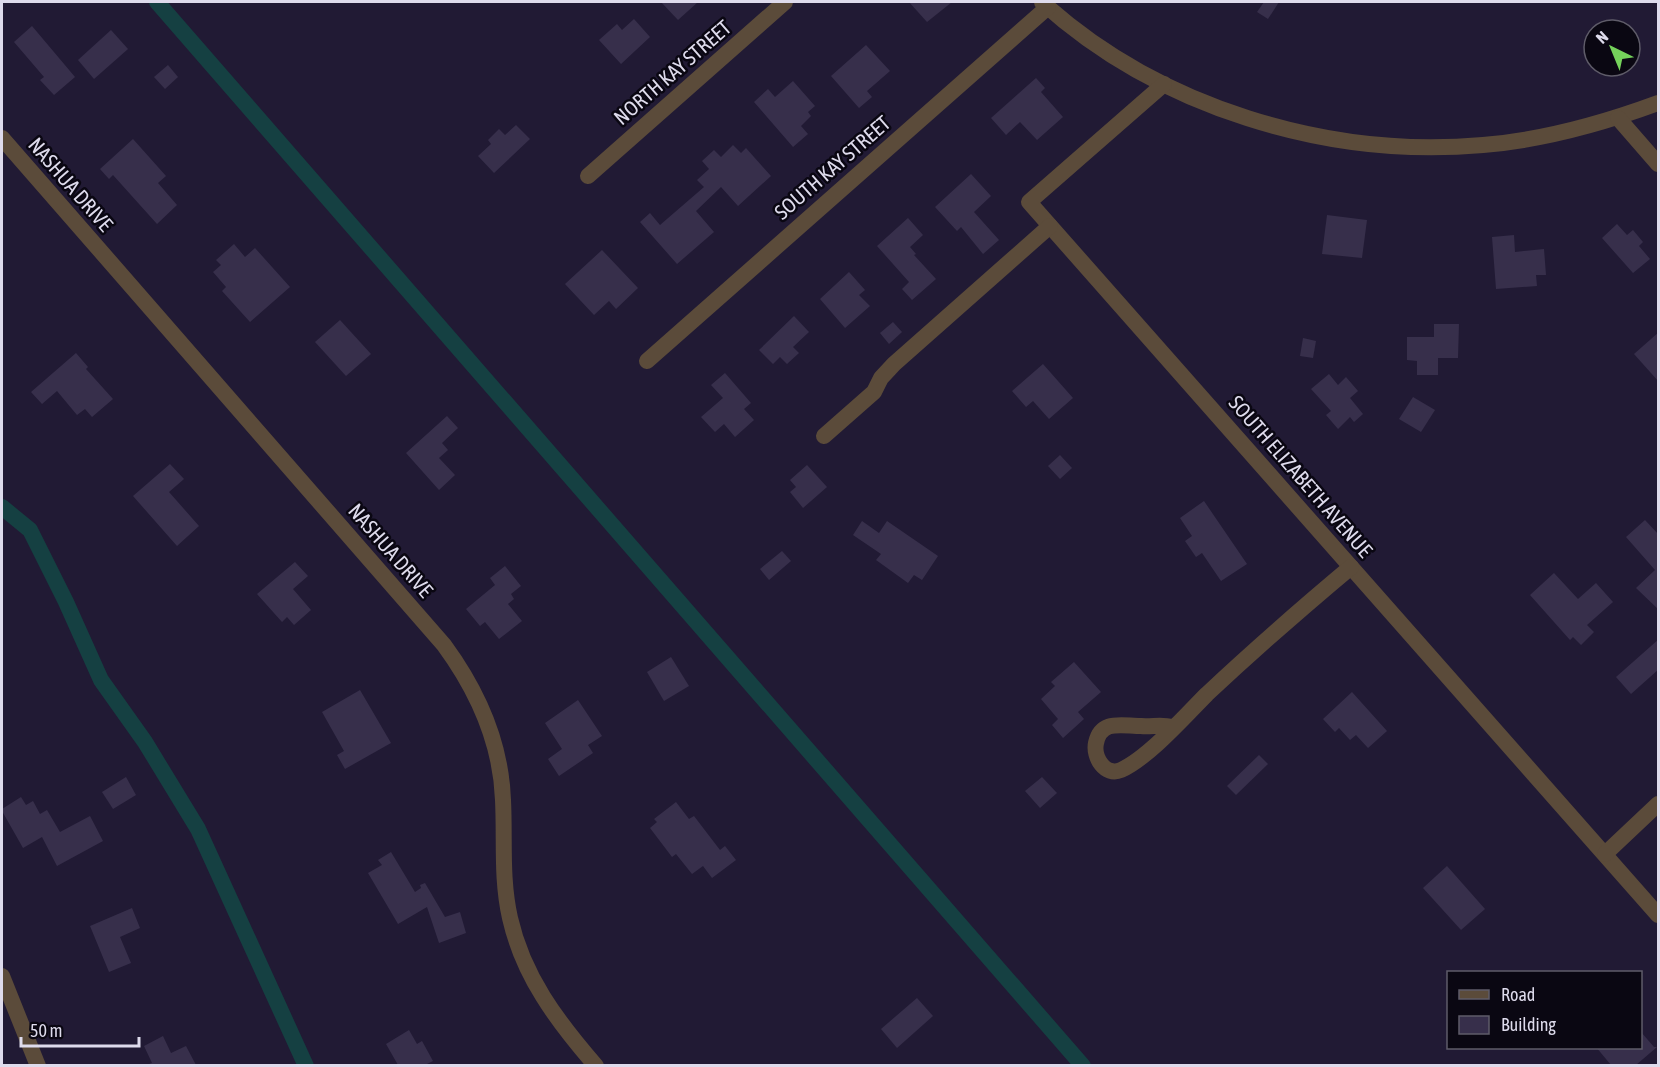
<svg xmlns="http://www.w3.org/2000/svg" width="1660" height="1067" font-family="'Asap Condensed',sans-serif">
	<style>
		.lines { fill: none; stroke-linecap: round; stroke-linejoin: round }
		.canal { stroke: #154042; stroke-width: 16 }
		.building { fill: #372f4b }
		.minor { stroke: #5b4b3a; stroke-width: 16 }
		.labels { text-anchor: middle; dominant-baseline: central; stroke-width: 5; stroke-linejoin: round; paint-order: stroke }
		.street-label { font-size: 21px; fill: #dedbec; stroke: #0a0712 }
	</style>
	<rect width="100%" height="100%" fill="#211a34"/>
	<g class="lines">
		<g class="canal">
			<path d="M157,2l926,1064"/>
			<path d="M2,507l28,23 36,72 35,78 44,62 53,87 108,237"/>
		</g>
	</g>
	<g class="building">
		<path d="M661,2h37l-20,18z"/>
		<path d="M909,2h43l-25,20z"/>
		<path d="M1264,2h15l-11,17 -11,-7z"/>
		<path d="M634,19l16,18 -29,27 -22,-24 18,-16 5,6z"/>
		<path d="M32,26l43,51 -21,18 -14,-15 4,-3 -30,-35z"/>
		<path d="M111,30l17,19 -34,30 -16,-19z"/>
		<path d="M866,45l24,26 -23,20 5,6 -13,11 -28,-32z"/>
		<path d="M168,65l10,12 -13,12 -11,-12z"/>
		<path d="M1036,78l9,10 -4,4 22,25 -26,23 -17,-18 -14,13 -15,-17z"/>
		<path d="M793,81l22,25 -7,6 3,4 -10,10 7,8 -15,13 -39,-45 14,-13 7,8z"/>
		<path d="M516,125l14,14 -36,34 -16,-17 13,-12 -3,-4 11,-11 6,6z"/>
		<path d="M133,139l33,37 -8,7 19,22 -20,19 -44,-49 -4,4 -9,-10z"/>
		<path d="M733,145l8,8 5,-5 25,28 -33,30 -17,-19 -25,24 18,21 -37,32 -37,-42 10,-9 10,12 44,-38 -7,-7 12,-11 -7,-8 12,-11 7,7z"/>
		<path d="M971,174l20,22 -17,16 25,28 -16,14 -22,-27 -4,4 -22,-24z"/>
		<path d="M1327,215l40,5 -5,38 -40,-4z"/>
		<path d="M908,218l15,17 -13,12 6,7 -2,1 22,24 -24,21 -10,-11 7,-7 -32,-36z"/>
		<path d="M1617,224l10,11 6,-5 10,12 -4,4 11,13 -17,14 -31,-35z"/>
		<path d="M1514,235l1,17 29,-3 2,26h-10l1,11 -41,3 -4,-52z"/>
		<path d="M234,244l11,13 10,-9 35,39 -40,35 -28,-31 4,-4 -13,-15 8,-7 -5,-5z"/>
		<path d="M602,250l36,38 -22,21 -7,-8 -15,14 -29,-31z"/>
		<path d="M849,272l16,18 -6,5 11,11 -25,22 -25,-29z"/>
		<path d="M794,316l15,16 -16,15 6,6 -12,11 -7,-7 -7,7 -14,-14z"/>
		<path d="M340,320l31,34 -25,22 -31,-34z"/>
		<path d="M893,322l9,10 -13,12 -9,-11z"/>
		<path d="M1434,324h25l-1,34h-20v17h-21v-14l-10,-1v-23h27z"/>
		<path d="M1659,332v50l-25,-28z"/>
		<path d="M1303,338l13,3 -3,17 -13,-2z"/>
		<path d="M76,353l12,14 -2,2 27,30 -21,18 -7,-8 -8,6 -20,-24 -15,13 -11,-12z"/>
		<path d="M1043,364l30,34 -24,21 -16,-18 -7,6 -14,-16z"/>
		<path d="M725,373l26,30 -7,6 10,11 -19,17 -11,-13 -9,8 -14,-15 22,-19 -12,-13z"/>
		<path d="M1329,374l9,11 8,-8 12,14 -8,7 13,16 -9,8 -4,-5 -12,12 -12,-14 5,-4 -20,-22z"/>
		<path d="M1413,397l22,13 -14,22 -22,-13z"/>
		<path d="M447,416l11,12 -16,15 6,7 -9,8 16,17 -16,15 -33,-37z"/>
		<path d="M1060,455l12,13 -12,11 -12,-13z"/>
		<path d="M170,464l14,15 -15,13 30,34 -22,20 -44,-50z"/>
		<path d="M807,465l20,22 -24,21 -13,-16 6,-5 -6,-7z"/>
		<path d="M1204,501l43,63 -26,17 -19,-28 -6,4 -11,-16 7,-5 -12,-18z"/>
		<path d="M1645,520l14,15v75l-23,-22 19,-18 -29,-33z"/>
		<path d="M862,521l17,12 8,-12 51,35 -16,24 -8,-5 -6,8 -32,-23 5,-6 -28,-19z"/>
		<path d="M782,551l9,10 -22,19 -9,-11z"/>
		<path d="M295,562l13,14 -15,13 18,21 -17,15 -7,-8 -5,5 -25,-28z"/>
		<path d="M505,566l16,20 -10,8 3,5 -6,5 14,17 -23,18 -14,-17 -5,4 -14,-17 29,-24 -5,-7z"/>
		<path d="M1554,573l24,26 18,-16 17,19 -26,23 7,7 -13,13 -8,-8 -3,3 -40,-45z"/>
		<path d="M1659,639v30l-28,25 -15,-17z"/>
		<path d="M671,657l18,29 -25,15 -17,-29z"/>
		<path d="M1074,662l27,30 -23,20 6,7 -21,19 -11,-13 6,-6 -17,-20 14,-13 -4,-4z"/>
		<path d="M360,690l31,53 -46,26 -8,-14 7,-4 -22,-39z"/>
		<path d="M1352,692l35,39 -19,17 -12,-13 -6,5 -11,-12 -4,4 -12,-13z"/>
		<path d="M578,700l24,36 -14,9 5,8 -34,23 -11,-17 14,-10 -17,-26z"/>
		<path d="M1259,755l9,9 -32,31 -9,-9z"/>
		<path d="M126,777l10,18 -23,14 -11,-17z"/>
		<path d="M1042,777l15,16 -17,15 -15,-17z"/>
		<path d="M21,797l5,8 7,-4 7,13 7,-4 13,22 30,-16 13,25 -46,25 -15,-29 -19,11 -21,-37v-2z"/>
		<path d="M676,802l13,17 5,-3 26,34 5,-4 11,14 -24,18 -9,-12 -11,8 -16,-20 -4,3 -22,-29 7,-6 -3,-3z"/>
		<path d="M391,852l24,40 6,-4 -1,-3 5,-2 20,34 15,-5 6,21 -27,10 -12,-36 -29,17 -30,-51 14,-8 -4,-5z"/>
		<path d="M1447,866l38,43 -24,21 -38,-42z"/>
		<path d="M132,908l8,20 -20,9 11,26 -22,9 -19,-46z"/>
		<path d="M917,998l16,18 -36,32 -16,-19z"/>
		<path d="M409,1030l8,14 5,-3 11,20 -8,4h-27l-12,-21z"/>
		<path d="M1641,1032l13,15h3l-21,18h-25l-15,-18h45z"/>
		<path d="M163,1036l8,17 15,-7 10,19h-50l6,-2 -8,-17z"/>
	</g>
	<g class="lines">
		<g class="minor">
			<path d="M1042,2c116,105 285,157 441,143 61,-5 118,-21 175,-42"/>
			<path d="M1164,84l-135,118 629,713"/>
			<path d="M1618,118l40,46"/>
			<path d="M2,138l442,507c33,45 57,98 59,155 2,40 -2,78 7,118 13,58 47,103 86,148"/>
			<path d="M588,176l197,-174"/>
			<path d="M647,361l401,-354"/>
			<path d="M824,436l50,-44 7,-14 13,-14 156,-138"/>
			<path d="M1172,727c-11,-3 -20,0 -31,-1 -19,0 -40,-7 -45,17 -3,14 9,34 25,27 27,-12 64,-54 86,-76 47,-44 95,-86 144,-127"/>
			<path d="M1605,854l53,-50"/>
			<path d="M2,976l36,90"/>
		</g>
	</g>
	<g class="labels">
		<g class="street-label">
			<text transform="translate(672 72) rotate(-41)">NORTH KAY STREET</text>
			<text transform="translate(832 167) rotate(-41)">SOUTH KAY STREET</text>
			<text transform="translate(71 184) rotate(49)">NASHUA DRIVE</text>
			<text transform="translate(1301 476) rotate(49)">SOUTH ELIZABETH AVENUE</text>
			<text transform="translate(391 550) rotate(49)">NASHUA DRIVE</text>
		</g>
	</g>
	<rect width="1660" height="1067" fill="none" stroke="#dedbec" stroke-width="6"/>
	<rect x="1447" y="971" width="195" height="78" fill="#0a0712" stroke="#5f5c69" stroke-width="1.5"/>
	<rect x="1459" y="990" width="30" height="9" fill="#5b4b3a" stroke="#5f5c69" stroke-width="1.5"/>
	<text x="1501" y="1001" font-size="18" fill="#dedbec">Road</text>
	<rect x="1459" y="1016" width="30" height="18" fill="#372f4b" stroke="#5f5c69" stroke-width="1.5"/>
	<text x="1501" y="1031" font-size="18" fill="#dedbec">Building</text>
	<g transform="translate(1612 48) rotate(317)"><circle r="28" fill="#0a0712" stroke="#5f5c69" stroke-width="1.5"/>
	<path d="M0-4.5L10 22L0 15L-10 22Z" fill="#75d25b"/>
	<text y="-9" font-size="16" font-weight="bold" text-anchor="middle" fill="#dedbec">N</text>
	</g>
	<path d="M21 1037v9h118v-9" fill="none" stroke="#dedbec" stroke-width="3"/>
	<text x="30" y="1037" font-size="18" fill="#dedbec" stroke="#0a0712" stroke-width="4.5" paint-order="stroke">50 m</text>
</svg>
